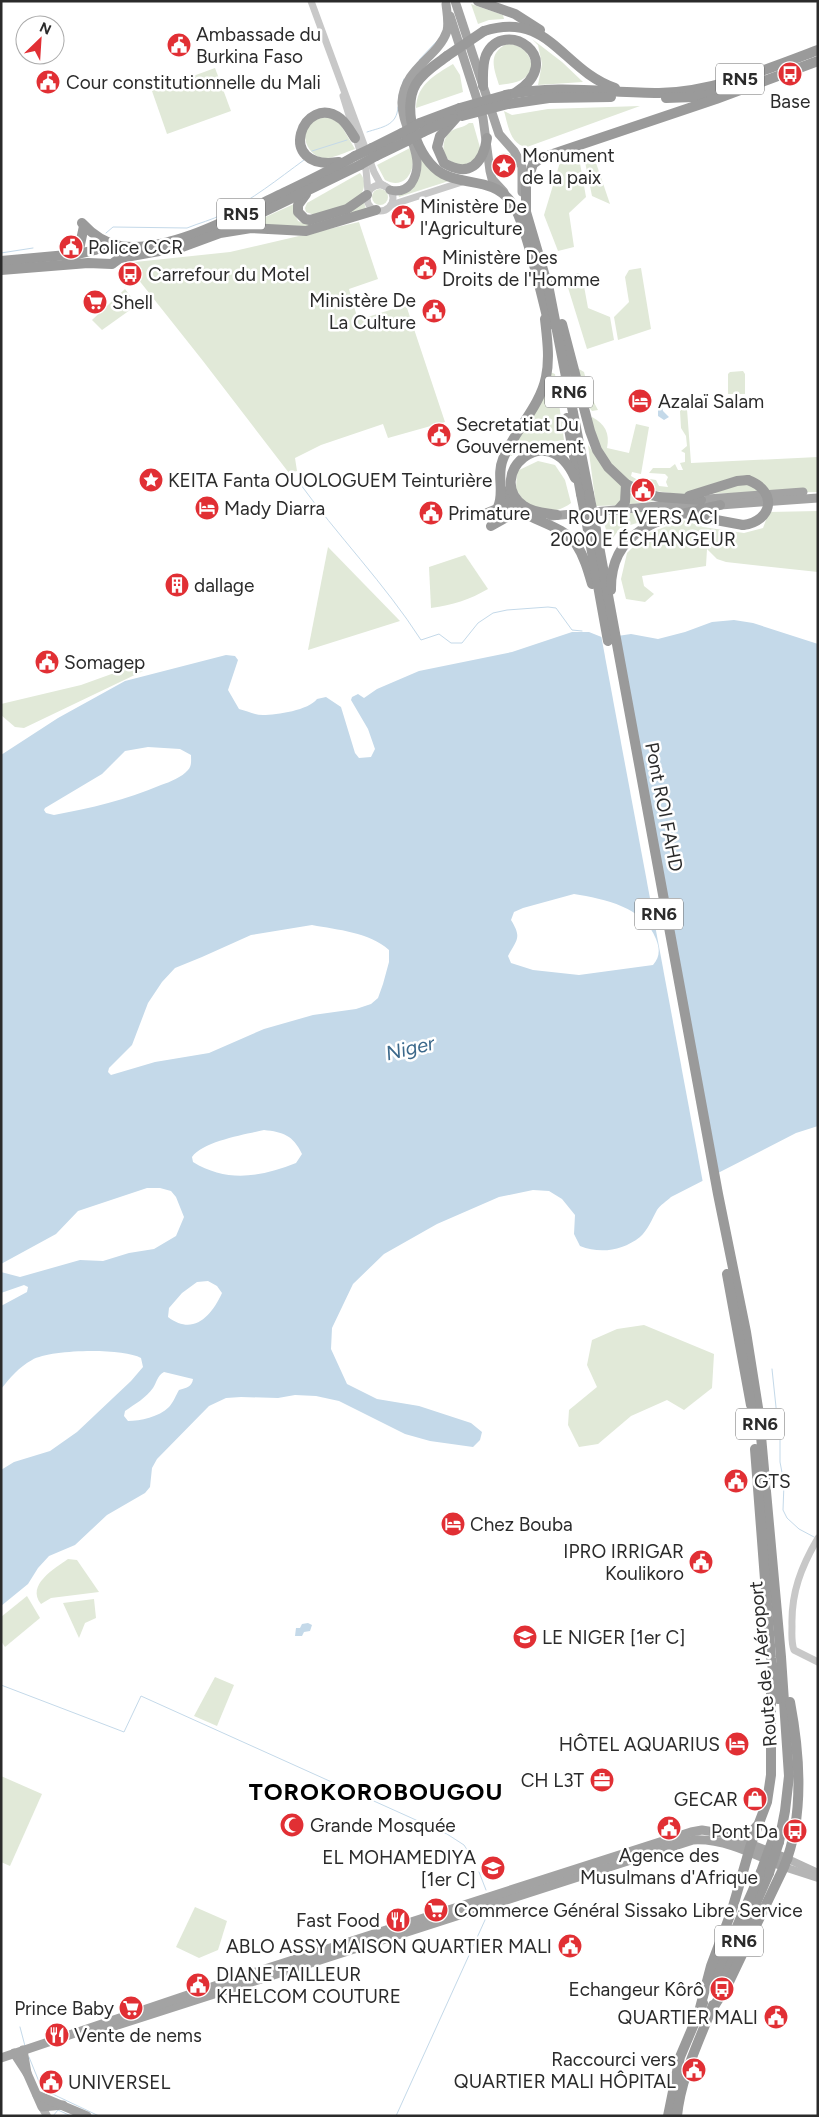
<svg xmlns="http://www.w3.org/2000/svg" width="819" height="2117" font-family="Figtree,sans-serif">
	<style>
		.green { fill: #e1e9d8 }
		.water { fill: #c4d9e9; fill-rule: evenodd }
		.pier { fill: #fff }
		.lines { fill: none; stroke-linecap: round; stroke-linejoin: round }
		.stream { stroke: #c4d9e9; stroke-width: 1 }
		.tertiary { stroke: #c8c8c8; stroke-width: 7 }
		.secondary { stroke: #b5b5b5; stroke-width: 8 }
		.primary { stroke: #a3a3a3; stroke-width: 9 }
		.trunk { stroke: #9a9a9a; stroke-width: 10 }
		.trunk-bridge { stroke: #9a9a9a; stroke-width: 10 }
		.labels { text-anchor: middle; dominant-baseline: central; stroke-width: 5; stroke-linejoin: round; paint-order: stroke }
		.shield { fill: #fff; stroke: #6b6b6b; stroke-width: 1 }
		.shield-label { font-size: 18px; font-weight: bold; fill: #2b2b2b }
		.poi-label { font-size: 19px; fill: #2b2b2b; stroke: #fff; text-anchor: start }
		.street-label { font-size: 19px; fill: #2b2b2b; stroke: #fff }
		.water-label { font-size: 20px; font-style: italic; fill: #3c698b; stroke: #fff }
		.district-label { font-size: 24px; font-weight: bold; letter-spacing: 1px; fill: #000; stroke: #fff }
	</style>
	<rect width="100%" height="100%" fill="#fff"/>
	<g class="green">
		<path d="M471,4l32,11 1,4 -15,1 -11,4z"/>
		<path d="M532,39l30,23 21,20 -45,3 4,-21 -4,-19z"/>
		<path d="M507,44c18,-1 35,22 16,35 -6,4 -16,5 -24,6 -5,-16 -12,-32 8,-41z"/>
		<path d="M453,64l7,11 3,17 -47,16c1,-24 19,-33 37,-44z"/>
		<path d="M215,68l16,43 -64,23 -15,-43z"/>
		<path d="M640,106l-113,41c-17,-2 -19,-22 -23,-36l8,4 36,-6z"/>
		<path d="M327,117l12,5 16,27c-9,3 -19,8 -27,9 -21,2 -32,-28 -13,-38 3,-2 8,-2 12,-3z"/>
		<path d="M469,123h4l8,28 -3,7 -16,8c-5,-2 -12,-4 -15,-8 -6,-7 -4,-20 3,-26 6,-5 14,-4 19,-9z"/>
		<path d="M410,148c9,17 -3,44 -25,32l-8,-15z"/>
		<path d="M418,148l34,32 -53,17 -1,-3 10,-4z"/>
		<path d="M578,152l8,45 -17,16 5,34 -16,4 -14,-36 17,-56z"/>
		<circle cx="505" cy="165" r="12"/>
		<path d="M593,154l17,50 -18,-8 -8,-39z"/>
		<path d="M360,173c8,9 3,20 -3,28l-43,14 -8,-3 -1,-4 2,-5z"/>
		<circle cx="380" cy="197" r="8"/>
		<path d="M364,202l2,7 -57,19 -61,-3 46,-21v8l4,9 5,2z"/>
		<path d="M359,222l19,57 -29,10 9,31 48,-15 39,117 -57,16 -5,-14 -62,21 -26,13 2,13 -8,2 -86,-112 -73,-92 5,-7 95,-10z"/>
		<path d="M641,268l10,61 -33,11 -4,-23 15,-15 -4,-25 4,-7z"/>
		<path d="M578,273l4,2 6,33 22,9 4,23 -27,9 -22,-71z"/>
		<path d="M125,289l12,16 -35,25 -10,-10z"/>
		<path d="M579,369l5,3 6,23 8,15 -6,1 -5,-6 -9,-34z"/>
		<path d="M548,371l7,3 9,66 -33,5 -20,11 -3,-4z"/>
		<path d="M743,371l2,3v20h-17v-20l2,-2z"/>
		<path d="M685,407l2,2 4,54 127,-6v35l-140,2 -30,-4 -1,-4 3,-7 6,1 3,6 9,1 -2,-5 2,-5 -3,-3 -16,-1 4,-5h17l5,-4 3,6h5l-3,-7 5,-1v-9l-4,-2 6,-5 -1,-10 -5,-8 -1,-17z"/>
		<path d="M592,417c13,7 18,16 15,31l22,5 7,-29 13,3 -8,47 -9,-2 -1,4 12,7 -1,4c-30,-9 -41,-39 -53,-65z"/>
		<path d="M588,445l21,29 45,27 -29,4 -29,1z"/>
		<path d="M538,461l17,4 10,15 6,23c-10,8 -28,12 -40,5 -6,-4 -11,-13 -15,-19l1,-18z"/>
		<path d="M669,508l-1,6 -48,14 -10,14 -8,-25z"/>
		<path d="M818,511v61l-92,-10 -9,-3 -10,-10 -1,17 -64,10 2,10 10,8 -9,8 -19,-3 -5,-20 6,-26 19,-19 37,-14 20,7 41,6 19,-5 6,-16z"/>
		<path d="M328,547l72,74 -92,29z"/>
		<path d="M465,555l23,34c-19,11 -35,16 -57,19l-2,-41z"/>
		<path d="M131,667l12,4 -119,57 -9,-1 -14,-12v-11l80,-19z"/>
		<path d="M644,1325l70,29 -2,34 -28,22 -17,-10 -36,16 -33,28 -19,3 -11,-22 1,-15 28,-23 -10,-22 5,-25 25,-11z"/>
		<path d="M68,1559l9,1 22,32 -48,6 -10,6c-15,-19 13,-35 27,-45z"/>
		<path d="M27,1596l13,22 -35,29 -4,-6v-24z"/>
		<path d="M94,1599l2,19 -11,5 -6,15 -16,-35z"/>
		<path d="M215,1677l19,8 -17,41 -23,-10z"/>
		<path d="M1,1776l41,18 -32,72 -9,-4z"/>
		<path d="M195,1907l32,14 -9,29 -19,8 -23,-11z"/>
	</g>
	<g class="water">
		<path d="M661,404l2,7 6,6 -5,3 -6,-4v-7z"/>
		<path d="M734,620l19,3 65,21v482l-22,7 -125,64c-4,4 -11,8 -14,13 -5,9 -9,20 -17,27 -18,14 -40,17 -60,9l-6,-12 1,-19 -13,-16 -13,-8 -16,-1 -34,7 -62,27 -53,30 -31,30 -21,44 -1,21 16,35 30,15 42,7 52,17 11,9 -2,8 -7,7 -43,-6 -25,-7 -66,-33 -23,-5 -21,-1 -17,3 -37,-1 -15,1 -17,8 -52,53 -5,9 -2,19 -5,6 -38,22 -32,30 -26,11 -11,12 -10,16 -27,22v-136l13,-8 36,-11 27,-19 54,-51 12,-14 -2,-9c-18,-10 -90,-9 -109,2 -13,7 -22,18 -31,29v-83l26,-14 1,-5 -4,-2 -23,8v-21l19,5 60,-17 23,1 26,-8 25,-4 22,-13 8,-19 -8,-20 -5,-6 -11,-3h-13l-69,23 -22,23 -55,30v-509l57,-37 67,-37 101,-26 9,1 3,4 -10,30 11,19c8,2 16,6 24,6 14,0 46,-5 54,-16l9,-2 15,10 14,46 4,5 12,-1 4,-8 -7,-20 -17,-29 1,-3 6,-3 6,4 13,-9 42,-18 93,-19 60,-20h17l15,6 27,-4 27,5 27,-7 27,-10zM148,747l32,2 11,6c0,5 1,11 -3,15 -6,7 -18,12 -27,15 -35,15 -70,23 -107,30l-8,-2 -2,-3 1,-2 57,-34 23,-23zM574,894c31,5 70,13 82,45 4,10 4,18 -3,26l-74,10 -46,-5 -22,-7 -3,-7c9,-17 14,-18 3,-36l3,-8 9,-4zM312,925c26,5 57,7 77,25v12l-6,22 -5,14 -7,6 -15,5 -43,6 -49,14 -55,24 -54,9 -44,13 -3,-3 1,-4 23,-23 16,-42 14,-21 13,-14 27,-11 49,-22zM264,1130c19,2 29,5 38,24l-6,9c-35,14 -69,20 -103,-1l-1,-5c12,-16 52,-22 72,-27zM208,1281l9,5 5,7c-11,24 -29,43 -54,24l1,-9 13,-15 15,-11zM164,1372l29,7c-1,8 -7,9 -14,11 -3,5 -6,13 -10,17 -10,10 -29,14 -41,14l-4,-5 1,-5c10,-7 21,-13 28,-23 4,-6 4,-12 11,-16z"/>
		<path d="M308,1623l4,2 -2,6 -6,1 -2,4h-7l1,-8h4l2,-4z"/>
	</g>
	<path class="pier" d="M618,633l101,542 -16,8 -102,-548z"/>
	<g class="lines">
		<g class="stream">
			<path d="M419,60l18,-19"/>
			<path d="M399,96l5,-17"/>
			<path d="M367,132c15,-5 30,-6 31,-25"/>
			<path d="M312,151l35,-11"/>
			<path d="M106,233l7,-6 74,1c12,-5 25,-8 36,-14 29,-14 55,-35 81,-54"/>
			<path d="M1,253l32,-5"/>
			<path d="M298,481c39,54 87,103 123,159l18,-6 12,9h11l16,-20 15,-10 14,-3 41,-3 8,1 16,22 10,1"/>
			<path d="M772,1369l6,57"/>
			<path d="M780,1431v31l4,21 -1,27 4,8 12,11 15,8"/>
			<path d="M1,1685l123,47 17,-36 306,138 17,11 11,17"/>
			<path d="M479,1872l7,18"/>
			<path d="M20,2027l5,19"/>
			<path d="M29,2057l13,32 57,27"/>
			<path d="M53,2116l5,-6 13,6"/>
			<path d="M396,2116l94,-207"/>
		</g>
		<g class="tertiary">
			<path d="M311,1l63,171 6,11 6,4"/>
			<path d="M343,96l23,74 2,22"/>
			<circle cx="380" cy="198" r="13"/>
			<path d="M391,205l71,-23"/>
			<path d="M818,1538c-17,29 -27,55 -26,88 0,8 -1,16 2,24l24,12"/>
		</g>
		<g class="secondary">
			<path d="M788,1859l30,14"/>
			<path d="M784,1867l34,11"/>
			<path d="M42,2107l5,9"/>
		</g>
		<g class="primary">
			<path d="M455,1l44,133 15,17 5,9 3,7v25"/>
			<path d="M450,16l33,102 7,53 2,8 12,13"/>
			<path d="M390,190c8,2 15,1 21,-6 18,-26 -10,-55 -9,-82 2,-35 36,-44 45,-71 2,-8 0,-18 -1,-27"/>
			<path d="M708,499l95,-7"/>
			<path d="M551,516l117,-11h52l98,-7"/>
			<path d="M732,1837l56,22"/>
			<path d="M99,2031l594,-191c31,-2 63,15 91,27"/>
			<path d="M23,2050l4,23"/>
			<path d="M14,2053l13,20 15,34 21,-2"/>
			<path d="M1,2058l267,-90 423,-136 11,-2 18,3"/>
			<path d="M37,2095l50,21"/>
		</g>
		<g class="trunk">
			<path d="M478,1l37,13 25,16"/>
			<path d="M484,31c65,-21 78,39 131,57"/>
			<path d="M447,56c-10,8 -24,16 -31,28 -15,25 1,76 27,90 23,12 51,4 68,28 8,10 11,23 15,35 9,29 16,59 23,88"/>
			<path d="M483,86c0,-10 -1,-21 3,-31 18,-39 83,4 29,38"/>
			<path d="M506,95c50,-11 103,-2 153,-2 55,-1 108,-24 159,-43"/>
			<path d="M666,98l28,-1 19,-3"/>
			<path d="M508,104l41,-6 62,-1"/>
			<path d="M456,118l-16,18 -3,11 7,16c25,15 39,1 43,-25"/>
			<path d="M420,123l40,-15"/>
			<path d="M423,132l29,-13"/>
			<path d="M372,148l30,-15"/>
			<path d="M376,156l31,-15"/>
			<path d="M339,162c-66,10 -36,-72 2,-43 6,5 10,13 14,19"/>
			<path d="M306,194l-8,11v7l7,7 5,1 37,-11 20,-14"/>
			<path d="M82,223c10,11 23,20 38,23 47,8 116,-30 157,-50 27,-13 53,-25 78,-40"/>
			<path d="M230,228l130,-63"/>
			<path d="M78,254l6,-28"/>
			<path d="M120,258l62,-11 38,-14 31,-5 55,3 70,-21"/>
			<path d="M1,261l77,-7 17,-4 15,-7"/>
			<path d="M1,270l87,-7 24,1 8,-6 1,-5"/>
			<path d="M562,324l28,107 7,19 11,17 18,17 18,9 15,4 42,3"/>
			<path d="M567,418l14,76"/>
			<path d="M502,490c17,33 55,29 74,54 8,12 12,26 16,40"/>
			<path d="M589,494l-40,-204 -23,-78v-27l7,-21 8,-6 175,-59 102,-38"/>
			<path d="M689,496l48,-15 11,-1"/>
			<path d="M498,507c7,-16 -2,-31 5,-48 11,-28 37,-52 43,-82 4,-19 1,-39 -1,-58"/>
			<path d="M618,510l7,-8 1,-18"/>
			<path d="M487,513l17,-7"/>
			<path d="M557,515c-11,-2 -24,-2 -33,-9 -41,-29 23,-91 51,-28"/>
			<path d="M689,515l54,10"/>
			<path d="M586,519l22,122"/>
			<path d="M594,519l124,675 28,138 13,82 22,243 8,119 -4,35 -6,31"/>
			<path d="M491,526l16,-9 16,-4"/>
			<path d="M611,590c-1,-66 58,-73 109,-85"/>
			<path d="M727,1274l24,131"/>
			<path d="M755,1449l16,209 7,41"/>
			<path d="M714,1831c17,3 31,11 43,-5"/>
			<path d="M723,1980l46,-107"/>
			<path d="M712,1983l49,-111"/>
			<path d="M700,2008l11,-42 21,-56 19,-66 16,-42 4,-27v-86"/>
			<path d="M711,2011l17,-27 56,-117c21,-51 16,-112 6,-165"/>
			<path d="M668,2116l12,-59 23,-54"/>
			<path d="M677,2116c4,-40 22,-74 36,-111"/>
		</g>
		<g class="trunk-bridge">
			<path d="M447,56l37,-25"/>
			<path d="M460,108l46,-13"/>
			<path d="M462,116l46,-12"/>
			<path d="M402,133l18,-10"/>
			<path d="M407,141l16,-9"/>
			<path d="M355,156l17,-8"/>
			<path d="M360,165l16,-9"/>
			<path d="M581,494l5,25"/>
			<path d="M589,494l5,25"/>
			<path d="M743,525c30,-4 35,-34 5,-45"/>
			<path d="M761,1872l12,-33"/>
			<path d="M769,1873l10,-31"/>
		</g>
	</g>
	<defs>
		<symbol id="civic-disc" viewBox="-11 -11 22 22"><circle r="9.5" fill="#e12f34" stroke="#fff"/><path d="M-.6-6.5H3V-4.5H.6V-3L4-1V1h2V6H-6V1h2V-1L-.6-3ZM-1.2 2.5V6h2.4V2.5Z" fill="#fff"/></symbol>
		<symbol id="bus-disc" viewBox="-11 -11 22 22"><circle r="9.5" fill="#e12f34" stroke="#fff"/><path d="M-5-6H5V4H4V6H2V4H-2V6H-4V4H-5ZM-3.5-4V0h7V-4ZM-3.5 1.2v1.5H-2V1.2ZM2 1.2v1.5H3.5V1.2Z" fill="#fff"/></symbol>
		<symbol id="sight-disc" viewBox="-11 -11 22 22"><circle r="9.5" fill="#e12f34" stroke="#fff"/><path d="M0-6L1.8-2.2L6-1.7L2.9 1.2L3.7 5.4L0 3.3L-3.7 5.4L-2.9 1.2L-6-1.7L-1.8-2.2Z" fill="#fff"/></symbol>
		<symbol id="supermarket-disc" viewBox="-11 -11 22 22"><circle r="9.5" fill="#e12f34" stroke="#fff"/><path d="M-6-5.5h2.5l.6 2H6L4.5 2H-2.5L-4.4-4H-6ZM-1.5 3.2a1.3 1.3 0 1 0 .1 0ZM3 3.2a1.3 1.3 0 1 0 .1 0Z" fill="#fff"/></symbol>
		<symbol id="hotel-disc" viewBox="-11 -11 22 22"><circle r="9.5" fill="#e12f34" stroke="#fff"/><path d="M-6-4.5h1.5V1H6V5H4.5V3h-9V5H-6ZM-4 0a1.8 1.8 0 1 1 3.6 0ZM.5 0V-2.5h3Q6-2.5 6 0Z" fill="#fff"/></symbol>
		<symbol id="building-disc" viewBox="-11 -11 22 22"><circle r="9.5" fill="#e12f34" stroke="#fff"/><path d="M-4-6H4V6H1V3H-1V6H-4ZM-2.5-4.3h1.7v1.8h-1.7ZM.8-4.3h1.7v1.8H.8ZM-2.5-1h1.7V.8h-1.7ZM.8-1h1.7V.8H.8Z" fill="#fff"/></symbol>
		<symbol id="school-disc" viewBox="-11 -11 22 22"><circle r="9.5" fill="#e12f34" stroke="#fff"/><path d="M0-5L7-2L0 1L-7-2ZM-4 1L0 2.5L4 1V4Q0 6-4 4Z" fill="#fff"/></symbol>
		<symbol id="office-disc" viewBox="-11 -11 22 22"><circle r="9.5" fill="#e12f34" stroke="#fff"/><path d="M-6-3h4V-5.5h4V-3h4V5H-6ZM-1-4.5V-3h2v-1.5ZM-6 0V1H6V0Z" fill="#fff"/></symbol>
		<symbol id="shop-disc" viewBox="-11 -11 22 22"><circle r="9.5" fill="#e12f34" stroke="#fff"/><path d="M-5-2.5h2.3a2.7 3.5 0 0 1 5.4 0H5L5.5 6h-11ZM-1.5-2.5h3a1.5 2.3 0 0 0-3 0Z" fill="#fff"/></symbol>
		<symbol id="mosque-disc" viewBox="-11 -11 22 22"><circle r="9.5" fill="#e12f34" stroke="#fff"/><path d="M3.5-4.9A6 6 0 1 0 3.5 4.9A5 5 0 1 1 3.5-4.9Z" fill="#fff"/></symbol>
		<symbol id="restaurant-disc" viewBox="-11 -11 22 22"><circle r="9.5" fill="#e12f34" stroke="#fff"/><path d="M-5-6h1v4h1v-4h1v4h1v-4h1v5L-1.5 .5V6h-2V.5L-5-1ZM5-6V6H3V1.5H1.5Q1.5-4 5-6Z" fill="#fff"/></symbol>
	</defs>
	<g fill-rule="evenodd">
		<use href="#civic-disc" x="165" y="31" width="28" height="28"/>
		<use href="#bus-disc" x="776" y="60" width="28" height="28"/>
		<use href="#civic-disc" x="34" y="68" width="28" height="28"/>
		<use href="#sight-disc" x="490" y="152" width="28" height="28"/>
		<use href="#civic-disc" x="389" y="203" width="28" height="28"/>
		<use href="#civic-disc" x="57" y="233" width="28" height="28"/>
		<use href="#civic-disc" x="411" y="254" width="28" height="28"/>
		<use href="#bus-disc" x="116" y="260" width="28" height="28"/>
		<use href="#supermarket-disc" x="81" y="288" width="28" height="28"/>
		<use href="#civic-disc" x="420" y="297" width="28" height="28"/>
		<use href="#hotel-disc" x="626" y="387" width="28" height="28"/>
		<use href="#civic-disc" x="425" y="421" width="28" height="28"/>
		<use href="#sight-disc" x="137" y="466" width="28" height="28"/>
		<use href="#civic-disc" x="629" y="476" width="28" height="28"/>
		<use href="#hotel-disc" x="193" y="494" width="28" height="28"/>
		<use href="#civic-disc" x="417" y="499" width="28" height="28"/>
		<use href="#building-disc" x="163" y="571" width="28" height="28"/>
		<use href="#civic-disc" x="33" y="648" width="28" height="28"/>
		<use href="#civic-disc" x="722" y="1467" width="28" height="28"/>
		<use href="#hotel-disc" x="439" y="1510" width="28" height="28"/>
		<use href="#civic-disc" x="687" y="1548" width="28" height="28"/>
		<use href="#school-disc" x="511" y="1623" width="28" height="28"/>
		<use href="#hotel-disc" x="723" y="1730" width="28" height="28"/>
		<use href="#office-disc" x="588" y="1766" width="28" height="28"/>
		<use href="#shop-disc" x="741" y="1785" width="28" height="28"/>
		<use href="#mosque-disc" x="278" y="1811" width="28" height="28"/>
		<use href="#civic-disc" x="655" y="1814" width="28" height="28"/>
		<use href="#bus-disc" x="781" y="1817" width="28" height="28"/>
		<use href="#school-disc" x="479" y="1854" width="28" height="28"/>
		<use href="#supermarket-disc" x="422" y="1896" width="28" height="28"/>
		<use href="#restaurant-disc" x="384" y="1906" width="28" height="28"/>
		<use href="#civic-disc" x="556" y="1932" width="28" height="28"/>
		<use href="#civic-disc" x="184" y="1971" width="28" height="28"/>
		<use href="#bus-disc" x="708" y="1975" width="28" height="28"/>
		<use href="#supermarket-disc" x="117" y="1994" width="28" height="28"/>
		<use href="#civic-disc" x="762" y="2003" width="28" height="28"/>
		<use href="#restaurant-disc" x="43" y="2021" width="28" height="28"/>
		<use href="#civic-disc" x="680" y="2056" width="28" height="28"/>
		<use href="#civic-disc" x="37" y="2068" width="28" height="28"/>
	</g>
	<g class="labels">
		<g class="shield">
			<rect x="716" y="63.5" width="48" height="31" rx="4"/>
			<rect x="217" y="198.5" width="48" height="31" rx="4"/>
			<rect x="545" y="376.5" width="48" height="31" rx="4"/>
			<rect x="635" y="898.5" width="48" height="31" rx="4"/>
			<rect x="736" y="1408.5" width="48" height="31" rx="4"/>
			<rect x="715" y="1925.5" width="48" height="31" rx="4"/>
		</g>
		<g class="shield-label">
			<text x="740" y="79">RN5</text>
			<text x="241" y="214">RN5</text>
			<text x="569" y="392">RN6</text>
			<text x="659" y="914">RN6</text>
			<text x="760" y="1424">RN6</text>
			<text x="739" y="1941">RN6</text>
		</g>
		<g class="poi-label">
			<text x="196" y="34">Ambassade du<tspan x="196" dy="22">Burkina Faso</tspan></text>
			<text x="66" y="82">Cour constitutionnelle du Mali</text>
			<text x="790" y="101" text-anchor="middle">Base</text>
			<text x="522" y="155">Monument<tspan x="522" dy="22">de la paix</tspan></text>
			<text x="420" y="206">Ministère De<tspan x="420" dy="22">l'Agriculture</tspan></text>
			<text x="88" y="247">Police CCR</text>
			<text x="442" y="257">Ministère Des<tspan x="442" dy="22">Droits de l'Homme</tspan></text>
			<text x="148" y="274">Carrefour du Motel</text>
			<text x="416" y="300" text-anchor="end">Ministère De<tspan x="416" dy="22">La Culture</tspan></text>
			<text x="112" y="302">Shell</text>
			<text x="658" y="401">Azalaï Salam</text>
			<text x="456" y="424">Secretatiat Du<tspan x="456" dy="22">Gouvernement</tspan></text>
			<text x="168" y="480">KEITA Fanta OUOLOGUEM Teinturière</text>
			<text x="224" y="508">Mady Diarra</text>
			<text x="448" y="513">Primature</text>
			<text x="643" y="517" text-anchor="middle">ROUTE VERS ACI<tspan x="643" dy="22">2000 E ÉCHANGEUR</tspan></text>
			<text x="194" y="585">dallage</text>
			<text x="64" y="662">Somagep</text>
			<text x="754" y="1481">GTS</text>
			<text x="470" y="1524">Chez Bouba</text>
			<text x="684" y="1551" text-anchor="end">IPRO IRRIGAR<tspan x="684" dy="22">Koulikoro</tspan></text>
			<text x="542" y="1637">LE NIGER [1er C]</text>
			<text x="720" y="1744" text-anchor="end">HÔTEL AQUARIUS</text>
			<text x="584" y="1780" text-anchor="end">CH L3T</text>
			<text x="738" y="1799" text-anchor="end">GECAR</text>
			<text x="310" y="1825">Grande Mosquée</text>
			<text x="778" y="1831" text-anchor="end">Pont Da</text>
			<text x="669" y="1855" text-anchor="middle">Agence des<tspan x="669" dy="22">Musulmans d'Afrique</tspan></text>
			<text x="476" y="1857" text-anchor="end">EL MOHAMEDIYA<tspan x="476" dy="22">[1er C]</tspan></text>
			<text x="454" y="1910">Commerce Général Sissako Libre Service</text>
			<text x="380" y="1920" text-anchor="end">Fast Food</text>
			<text x="552" y="1946" text-anchor="end">ABLO ASSY MAISON QUARTIER MALI</text>
			<text x="216" y="1974">DIANE TAILLEUR<tspan x="216" dy="22">KHELCOM COUTURE</tspan></text>
			<text x="704" y="1989" text-anchor="end">Echangeur Kôrô</text>
			<text x="114" y="2008" text-anchor="end">Prince Baby</text>
			<text x="758" y="2017" text-anchor="end">QUARTIER MALI</text>
			<text x="74" y="2035">Vente de nems</text>
			<text x="676" y="2059" text-anchor="end">Raccourci vers<tspan x="676" dy="22">QUARTIER MALI HÔPITAL</tspan></text>
			<text x="68" y="2082">UNIVERSEL</text>
		</g>
		<g class="street-label">
			<text transform="translate(664 807) rotate(79)">Pont ROI FAHD</text>
			<text transform="translate(763 1664) rotate(-95)">Route de l'Aéroport</text>
		</g>
		<g class="water-label">
			<text transform="translate(410 1048) rotate(-13)">Niger</text>
		</g>
		<g class="district-label">
			<text x="376" y="1791">TOROKOROBOUGOU</text>
		</g>
	</g>
	<rect width="819" height="2117" fill="none" stroke="#2b2b2b" stroke-width="5"/>
	<g transform="translate(40 40) rotate(25)"><circle r="24" fill="#ffffff" stroke="#aaaaaa"/>
	<path d="M0-4L9 19L0 12L-9 19Z" fill="#e12f34"/>
	<text y="-8" font-size="14" font-weight="bold" text-anchor="middle" fill="#2b2b2b">N</text>
	</g>
</svg>
